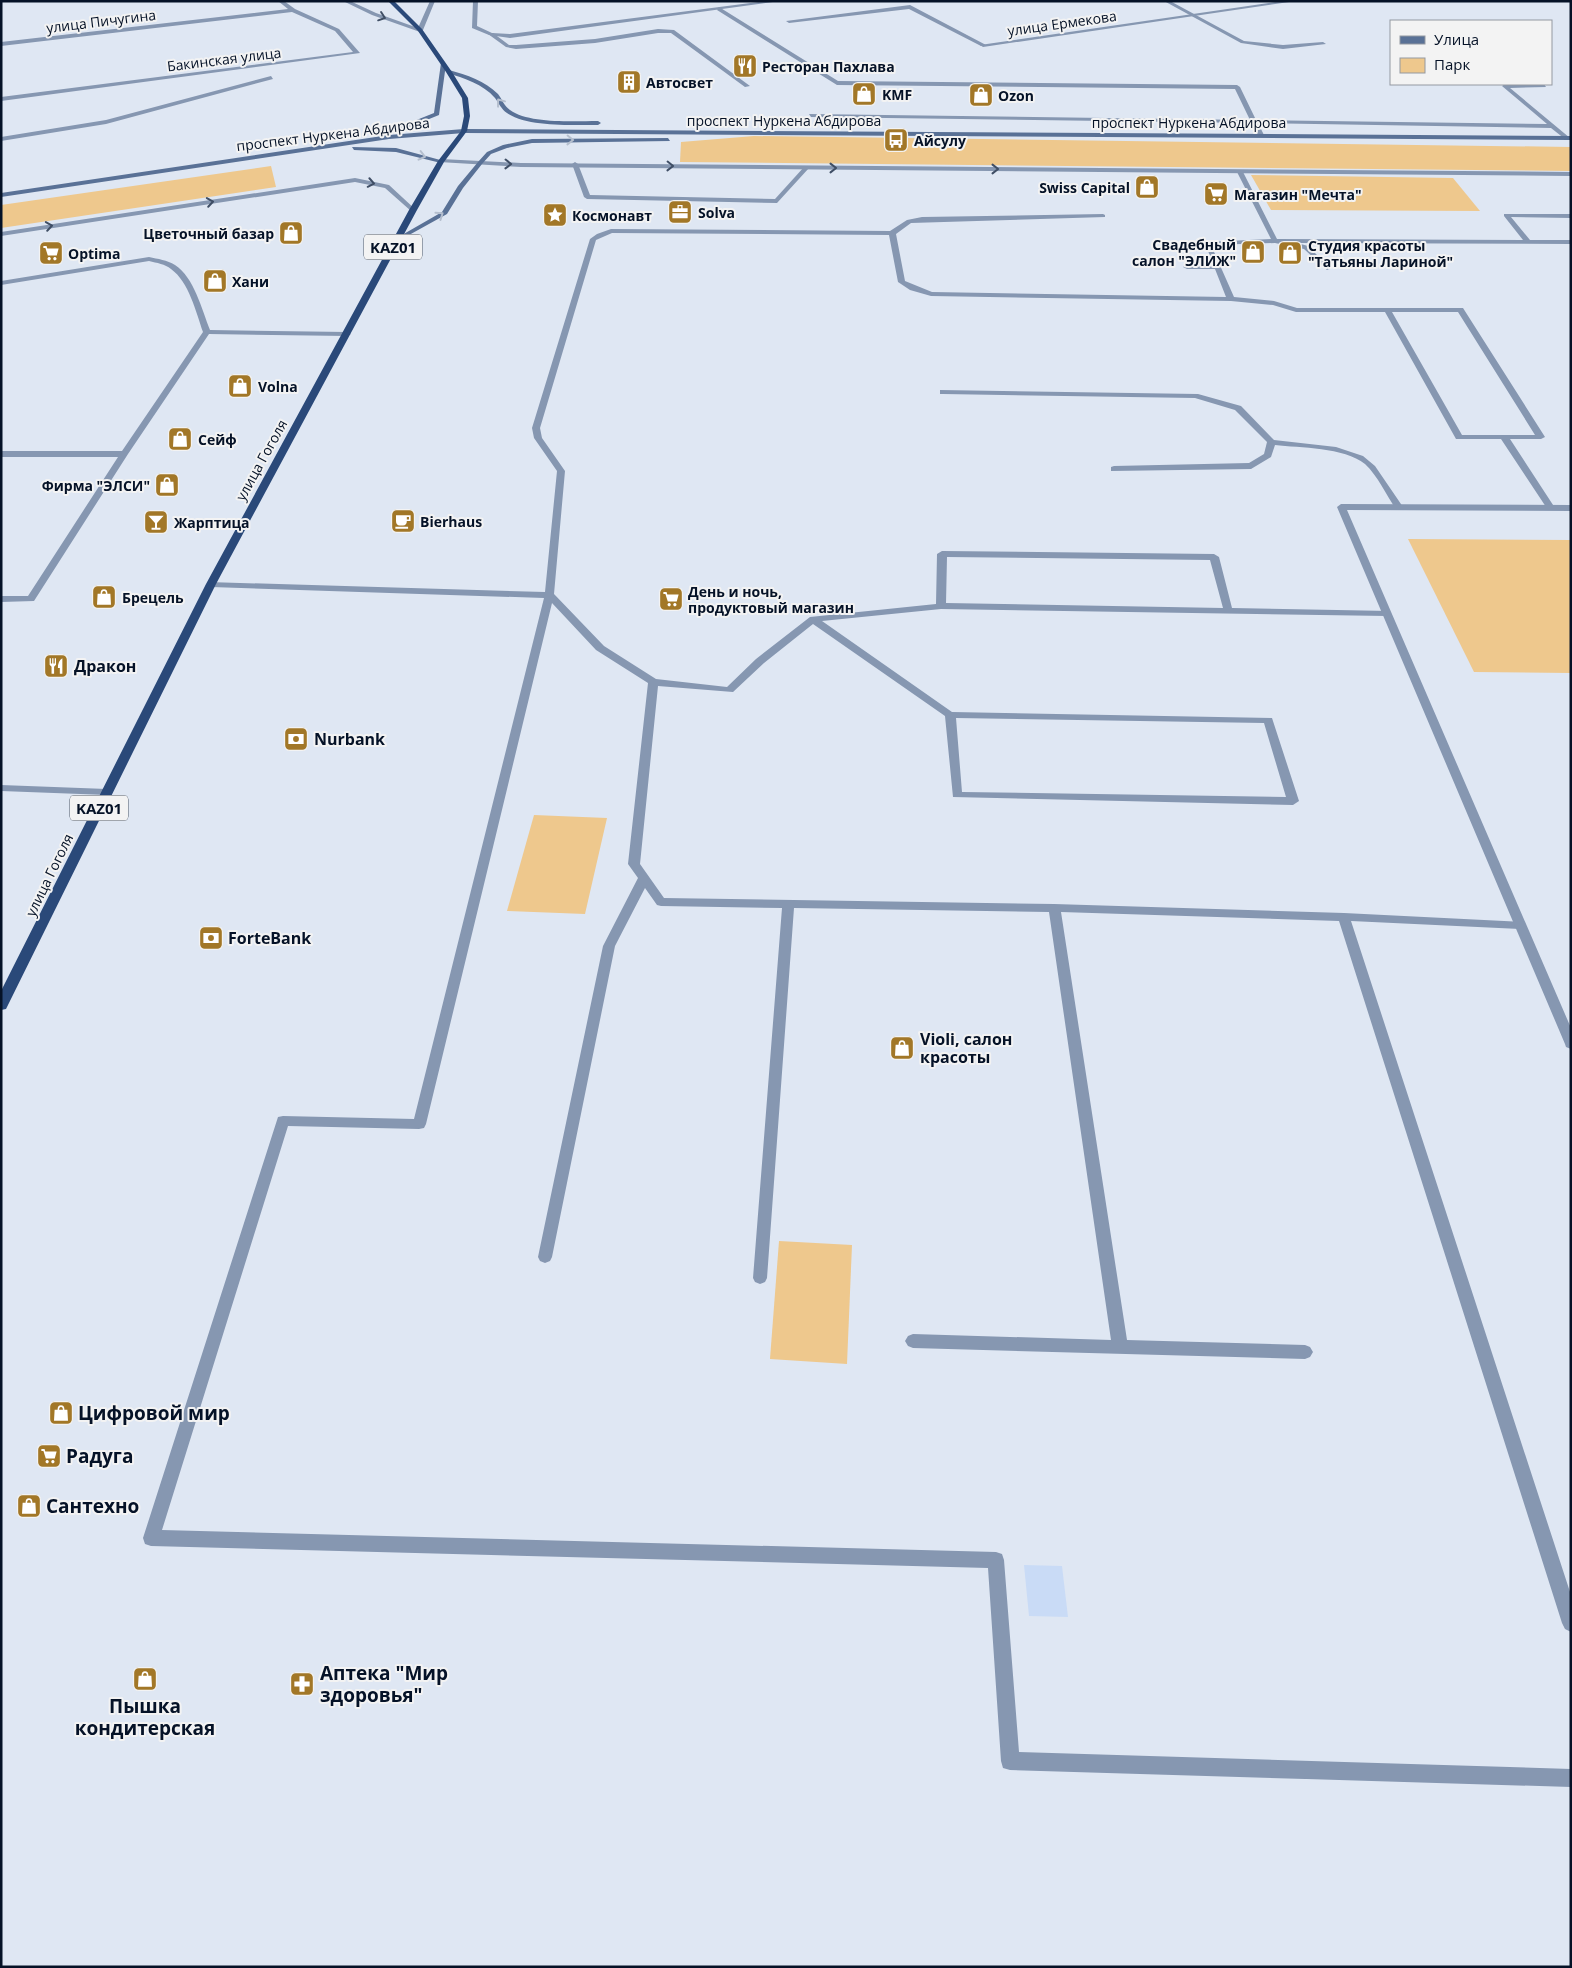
<svg xmlns="http://www.w3.org/2000/svg" width="1572" height="1968" font-family="'Open Sans',sans-serif">
	<style>
		.built { fill: #c9dbf6 }
		.green { fill: #eec88d }
		.lines { fill: none; stroke-linecap: round; stroke-linejoin: round }
		.service { fill: #8697b1; fill-rule: evenodd }
		.minor { fill: #8697b1; fill-rule: evenodd }
		.tertiary { fill: #8697b1; fill-rule: evenodd }
		.secondary { fill: #597196; fill-rule: evenodd }
		.trunk { fill: #2a4979; fill-rule: evenodd }
		.oneway { stroke: #3f4e65 }
		.oneway2 { stroke: #b5bfce }
		.labels { text-anchor: middle; dominant-baseline: central; stroke-width: 4; stroke-linejoin: round; paint-order: stroke }
		.far-street-label { font-size: 14px; fill: #051227; stroke: #f3f3f3 }
		.far-poi-label { font-size: 14px; font-weight: bold; fill: #051227; stroke: #f3f3f3; text-anchor: start }
		.shield { fill: #f3f3f3; stroke: #4c5664; stroke-width: 1 }
		.shield-label { font-size: 15px; font-weight: bold; fill: #051227 }
		.poi-label { font-size: 16px; font-weight: bold; fill: #051227; stroke: #f3f3f3; text-anchor: start }
		.near-poi-label { font-size: 19px; font-weight: bold; fill: #051227; stroke: #f3f3f3; text-anchor: start }
	</style>
	<rect width="100%" height="100%" fill="#dfe7f3"/>
	<path class="built" d="M1024,1565l38,1 6,51 -39,-1z"/>
	<g class="green">
		<path d="M754,136l817,11v24l-891,-9 1,-20z"/>
		<path d="M271,166l5,21 -275,41v-23z"/>
		<path d="M1251,175l202,3 27,33 -209,-1z"/>
		<path d="M1408,539l163,1v133l-97,-1z"/>
		<path d="M534,815l73,3 -22,96 -78,-3z"/>
		<path d="M779,1241l73,4 -5,119 -77,-5z"/>
	</g>
	<g class="lines">
		<g class="service">
			<path d="M1164,1h6l74,40 39,4 40,-3 3,2 -43,5 -42,-6z"/>
			<path d="M910,5l76,40 -5,1 -72,-37 -120,14 -3,-2z"/>
			<path d="M719,7l119,74 399,4 3,2 16,33 291,4 -45,-38 3,-2h39l2,3 -36,1 60,50 -5,1 -14,-11 -293,-5 6,12 -3,2 -3,-2 -6,-12 -441,-6 -2,-3 441,6 -15,-31 -398,-4 -120,-75z"/>
			<path d="M658,29l16,1 76,56 -5,1 -74,-54h-13l-63,10 -79,6 -10,-2 -18,-13 5,-1 16,12h7l79,-6z"/>
			<path d="M271,76l2,3 -167,45 -105,17v-4l105,-17z"/>
			<path d="M575,162l3,2 12,31 185,4 29,-32 5,1 -32,35 -190,-4 -3,-2 -12,-33z"/>
			<path d="M1240,170l3,2 34,67 246,1 -19,-24v-2h67v4l-60,-1 19,23h41v4l-274,-1 11,3 21,21 2,1 -4,2 -23,-21 -29,-6 -64,2 23,52 40,4 23,7h166l82,129 -4,2h-31l45,69 -1,2h-6l-47,-71h-45l-71,-127h-89l-23,-7 -42,-4 -300,-5 -21,-6 -12,-8 -9,-47 -277,-2 -16,7 -56,188 2,10 23,33 -11,123 50,52 52,33 71,8 29,-28 54,-42 126,-13 1,-50 5,-3 272,3 5,3 13,51 158,3v4l-3,1 -446,-7 -119,12 130,91 320,6 27,83 -6,4 -340,-8 -8,-81 -132,-92 -49,39 -31,29 -75,-6 -18,178 24,34 390,6 290,9 180,9 2,3 -2,3 -4,1 -169,-8 220,674v37l-6,-3 -3,-6 -223,-702 -278,-9 66,428 178,5 5,2 3,5 -3,5 -5,2 -392,-11 -5,-2 -3,-5 3,-5 5,-2 198,6 -62,-428 -255,-4 -27,370 -2,4 -5,2 -5,-2 -2,-4 29,-370 -121,-2 -4,-1 -12,-17 -30,58 -63,311 -2,4 -5,2 -5,-2 -2,-4 65,-311 35,-68 -10,-14 20,-181 -52,-33 -44,-47 -126,521 -2,4 -5,1 -131,-3 -126,404 834,22 6,2 2,6 15,192 552,17v18l-561,-17 -7,-2 -2,-7 -13,-193 -837,-22 -6,-2 -2,-6 135,-421 5,-1 131,3 130,-521 -333,-11 -3,-1v-4l337,10 12,-121 -23,-33 -2,-10 58,-189 7,-5 14,-5 279,2 17,-11 15,-3 181,-3 2,1v2l-194,6 -15,11 9,47 27,11 294,5 -11,-28h-28l-4,-2 4,-2h26l-8,-23 66,-3 -34,-67zM1392,312h66l77,123h-73zM947,557l263,3 13,48 -277,-5zM956,718l308,5 22,74 -324,-5z"/>
			<path d="M149,257c9,2 18,3 26,8 19,12 27,45 35,65l137,2 4,2 -4,2 -138,-2 -81,120 -94,147 -33,1v-6h27l90,-139h-117v-6h121l81,-119c-7,-20 -14,-50 -32,-63 -6,-5 -14,-6 -22,-8l-148,24v-4z"/>
			<path d="M940,390l258,4 43,12 33,34 62,7 27,9 12,10 28,41 -4,3 -3,-1c-10,-14 -18,-33 -31,-45 -21,-17 -65,-16 -90,-19l-4,12 -20,12 -140,2v-4l3,-1 135,-3 15,-9 3,-12 -32,-32 -40,-12 -252,-4h-3z"/>
			<path d="M1,785l106,4 6,3 -6,3 -106,-4z"/>
		</g>
		<g class="minor">
			<path d="M278,1h6l11,8 44,20 21,24 -359,48v-4l352,-45 -18,-21 -43,-19 -291,34v-4l287,-33z"/>
			<path d="M473,1h5l-1,25 15,7 18,1 255,-33h15l-270,37 -21,-3 -17,-7z"/>
			<path d="M1282,1h14l-313,46 -3,-2z"/>
			<path d="M441,159l80,4 1050,9v4l-1050,-9 -82,-5z"/>
			<path d="M355,178l34,7 27,25 -5,1 -26,-23 -30,-6 -354,54v-4z"/>
			<path d="M1341,504l230,1v6l-224,-1 224,518v21l-5,-2 -1,-3 -228,-537z"/>
		</g>
		<path class="tertiary" d="M343,1h7l26,12 42,15 12,-27h5l-12,29 -3,2 -48,-17z"/>
		<g class="secondary">
			<path d="M441,63l5,1 -7,51 -37,15 -15,2v-2l12,-3 35,-14z"/>
			<path d="M449,70c18,5 36,11 49,24 4,5 6,12 12,16 19,14 64,11 88,11l3,2 -3,2c-26,0 -70,2 -91,-12 -6,-4 -8,-10 -12,-15 -12,-14 -31,-20 -48,-25z"/>
			<path d="M464,129l1107,7v4l-1107,-7 -75,6 -388,58v-4l388,-58z"/>
			<path d="M668,138l2,3 -138,2 -25,5 -16,6 -9,10 -19,24 -16,26 -47,26 -5,-1 47,-27 16,-26 20,-24 9,-10 16,-7 29,-6z"/>
			<path d="M352,147l44,1 48,13 -3,2 -45,-11 -42,-2z"/>
		</g>
		<path class="trunk" d="M388,1h6l28,28 30,43 16,26 2,18 -3,15 -23,31 -27,48 -201,374 -208,421 -2,4 -5,1v-19l205,-407 203,-374 29,-49 23,-30 3,-15 -2,-18 -16,-26 -28,-41z"/>
	</g>
	<defs><path id="oneway-chevron" d="M-2-3.5L2.5 0L-2 3.5" fill="none" stroke-width="1.6" stroke-linecap="round" stroke-linejoin="round" transform="scale(1.25)"/></defs>
	<g class="oneway">
		<use href="#oneway-chevron" transform="translate(382 17) rotate(19)"/>
		<use href="#oneway-chevron" transform="translate(508 164) rotate(1)"/>
		<use href="#oneway-chevron" transform="translate(670 166) rotate(1)"/>
		<use href="#oneway-chevron" transform="translate(833 168)"/>
		<use href="#oneway-chevron" transform="translate(995 169)"/>
		<use href="#oneway-chevron" transform="translate(371 183) rotate(11)"/>
		<use href="#oneway-chevron" transform="translate(210 202) rotate(-9)"/>
		<use href="#oneway-chevron" transform="translate(49 226) rotate(-9)"/>
	</g>
	<g class="oneway2">
		<use href="#oneway-chevron" transform="translate(500 102) rotate(-127)"/>
		<use href="#oneway-chevron" transform="translate(570 140) rotate(1)"/>
		<use href="#oneway-chevron" transform="translate(422 156) rotate(14)"/>
		<use href="#oneway-chevron" transform="translate(440 215) rotate(-35)"/>
	</g>
	<defs>
		<symbol id="restaurant-square" viewBox="-11 -11 22 22"><rect x="-9" y="-9" width="18" height="18" rx="4" fill="#a27727" stroke="#f3f3f3"/><path d="M-5-6h1v4h1v-4h1v4h1v-4h1v5L-1.5 .5V6h-2V.5L-5-1ZM5-6V6H3V1.5H1.5Q1.5-4 5-6Z" fill="#fff"/></symbol>
		<symbol id="building-square" viewBox="-11 -11 22 22"><rect x="-9" y="-9" width="18" height="18" rx="4" fill="#a27727" stroke="#f3f3f3"/><path d="M-4-6H4V6H1V3H-1V6H-4ZM-2.5-4.3h1.7v1.8h-1.7ZM.8-4.3h1.7v1.8H.8ZM-2.5-1h1.7V.8h-1.7ZM.8-1h1.7V.8H.8Z" fill="#fff"/></symbol>
		<symbol id="shop-square" viewBox="-11 -11 22 22"><rect x="-9" y="-9" width="18" height="18" rx="4" fill="#a27727" stroke="#f3f3f3"/><path d="M-5-2.5h2.3a2.7 3.5 0 0 1 5.4 0H5L5.5 6h-11ZM-1.5-2.5h3a1.5 2.3 0 0 0-3 0Z" fill="#fff"/></symbol>
		<symbol id="bus-square" viewBox="-11 -11 22 22"><rect x="-9" y="-9" width="18" height="18" rx="4" fill="#a27727" stroke="#f3f3f3"/><path d="M-5-6H5V4H4V6H2V4H-2V6H-4V4H-5ZM-3.5-4V0h7V-4ZM-3.5 1.2v1.5H-2V1.2ZM2 1.2v1.5H3.5V1.2Z" fill="#fff"/></symbol>
		<symbol id="supermarket-square" viewBox="-11 -11 22 22"><rect x="-9" y="-9" width="18" height="18" rx="4" fill="#a27727" stroke="#f3f3f3"/><path d="M-6-5.5h2.5l.6 2H6L4.5 2H-2.5L-4.4-4H-6ZM-1.5 3.2a1.3 1.3 0 1 0 .1 0ZM3 3.2a1.3 1.3 0 1 0 .1 0Z" fill="#fff"/></symbol>
		<symbol id="office-square" viewBox="-11 -11 22 22"><rect x="-9" y="-9" width="18" height="18" rx="4" fill="#a27727" stroke="#f3f3f3"/><path d="M-6-3h4V-5.5h4V-3h4V5H-6ZM-1-4.5V-3h2v-1.5ZM-6 0V1H6V0Z" fill="#fff"/></symbol>
		<symbol id="sight-square" viewBox="-11 -11 22 22"><rect x="-9" y="-9" width="18" height="18" rx="4" fill="#a27727" stroke="#f3f3f3"/><path d="M0-6L1.8-2.2L6-1.7L2.9 1.2L3.7 5.4L0 3.3L-3.7 5.4L-2.9 1.2L-6-1.7L-1.8-2.2Z" fill="#fff"/></symbol>
		<symbol id="cafe-square" viewBox="-11 -11 22 22"><rect x="-9" y="-9" width="18" height="18" rx="4" fill="#a27727" stroke="#f3f3f3"/><path d="M-5.5-4.5H6V0H3Q3 3.5 0 3.5H-2.5Q-5.5 3.5-5.5 0ZM3-3.2v2h1.7v-2ZM-6 4.5H4V6H-6Z" fill="#fff"/></symbol>
		<symbol id="bar-square" viewBox="-11 -11 22 22"><rect x="-9" y="-9" width="18" height="18" rx="4" fill="#a27727" stroke="#f3f3f3"/><path d="M-6-5H6L.8 .8V4.5H3.5V6h-7V4.5H-.8V.8Z" fill="#fff"/></symbol>
		<symbol id="bank-square" viewBox="-11 -11 22 22"><rect x="-9" y="-9" width="18" height="18" rx="4" fill="#a27727" stroke="#f3f3f3"/><path d="M-6-4H6V4H-6ZM0-2.3a2.3 2.3 0 1 0 0 4.6a2.3 2.3 0 1 0 0-4.6Z" fill="#fff"/></symbol>
		<symbol id="pharmacy-square" viewBox="-11 -11 22 22"><rect x="-9" y="-9" width="18" height="18" rx="4" fill="#a27727" stroke="#f3f3f3"/><path d="M-2-6h4v4h4v4h-4v4h-4v-4h-4v-4h4Z" fill="#fff"/></symbol>
	</defs>
	<g fill-rule="evenodd">
		<use href="#restaurant-square" x="731" y="52" width="28" height="28"/>
		<use href="#building-square" x="615" y="68" width="28" height="28"/>
		<use href="#shop-square" x="850" y="80" width="28" height="28"/>
		<use href="#shop-square" x="967" y="81" width="28" height="28"/>
		<use href="#bus-square" x="882" y="126" width="28" height="28"/>
		<use href="#shop-square" x="1133" y="173" width="28" height="28"/>
		<use href="#supermarket-square" x="1202" y="180" width="28" height="28"/>
		<use href="#office-square" x="666" y="198" width="28" height="28"/>
		<use href="#sight-square" x="541" y="201" width="28" height="28"/>
		<use href="#shop-square" x="277" y="219" width="28" height="28"/>
		<use href="#shop-square" x="1239" y="238" width="28" height="28"/>
		<use href="#supermarket-square" x="37" y="239" width="28" height="28"/>
		<use href="#shop-square" x="1276" y="239" width="28" height="28"/>
		<use href="#shop-square" x="201" y="267" width="28" height="28"/>
		<use href="#shop-square" x="226" y="372" width="28" height="28"/>
		<use href="#shop-square" x="166" y="425" width="28" height="28"/>
		<use href="#shop-square" x="153" y="471" width="28" height="28"/>
		<use href="#cafe-square" x="389" y="507" width="28" height="28"/>
		<use href="#bar-square" x="142" y="508" width="28" height="28"/>
		<use href="#shop-square" x="90" y="583" width="28" height="28"/>
		<use href="#supermarket-square" x="657" y="585" width="28" height="28"/>
		<use href="#restaurant-square" x="42" y="652" width="28" height="28"/>
		<use href="#bank-square" x="282" y="725" width="28" height="28"/>
		<use href="#bank-square" x="197" y="924" width="28" height="28"/>
		<use href="#shop-square" x="888" y="1034" width="28" height="28"/>
		<use href="#shop-square" x="47" y="1399" width="28" height="28"/>
		<use href="#supermarket-square" x="35" y="1442" width="28" height="28"/>
		<use href="#shop-square" x="15" y="1492" width="28" height="28"/>
		<use href="#shop-square" x="131" y="1665" width="28" height="28"/>
		<use href="#pharmacy-square" x="288" y="1670" width="28" height="28"/>
	</g>
	<g class="labels">
		<g class="far-street-label">
			<text transform="translate(101 21) rotate(-7)">улица Пичугина</text>
			<text transform="translate(1062 23) rotate(-8)">улица Ермекова</text>
			<text transform="translate(224 59) rotate(-7)">Бакинская улица</text>
			<text x="784" y="120">проспект Нуркена Абдирова</text>
			<text x="1189" y="122">проспект Нуркена Абдирова</text>
			<text transform="translate(333 134) rotate(-7)">проспект Нуркена Абдирова</text>
			<text transform="translate(261 460) rotate(-61)">улица Гоголя</text>
			<text transform="translate(49 875) rotate(-64)">улица Гоголя</text>
		</g>
		<g class="far-poi-label">
			<text x="762" y="66">Ресторан Пахлава</text>
			<text x="646" y="82">Автосвет</text>
			<text x="882" y="94">KMF</text>
			<text x="998" y="95">Ozon</text>
			<text x="914" y="140">Айсулу</text>
			<text x="1130" y="187" text-anchor="end">Swiss Capital</text>
			<text x="1234" y="194">Магазин "Мечта"</text>
			<text x="698" y="212">Solva</text>
			<text x="572" y="215">Космонавт</text>
			<text x="274" y="233" text-anchor="end">Цветочный базар</text>
			<text x="1236" y="244" text-anchor="end">Свадебный<tspan x="1236" dy="16">салон "ЭЛИЖ"</tspan></text>
			<text x="1308" y="245">Студия красоты<tspan x="1308" dy="16">"Татьяны Лариной"</tspan></text>
			<text x="68" y="253">Optima</text>
			<text x="232" y="281">Хани</text>
			<text x="258" y="386">Volna</text>
			<text x="198" y="439">Сейф</text>
			<text x="150" y="485" text-anchor="end">Фирма "ЭЛСИ"</text>
			<text x="420" y="521">Bierhaus</text>
			<text x="174" y="522">Жарптица</text>
			<text x="688" y="591">День и ночь,<tspan x="688" dy="16">продуктовый магазин</tspan></text>
			<text x="122" y="597">Брецель</text>
		</g>
		<g class="shield">
			<rect x="364" y="234.5" width="58" height="25" rx="4"/>
			<rect x="70" y="795.5" width="58" height="25" rx="4"/>
		</g>
		<g class="shield-label">
			<text x="393" y="247">KАZ01</text>
			<text x="99" y="808">KАZ01</text>
		</g>
		<g class="poi-label">
			<text x="74" y="666">Дракон</text>
			<text x="314" y="739">Nurbank</text>
			<text x="228" y="938">ForteBank</text>
			<text x="920" y="1039">Violi, салон<tspan x="920" dy="18">красоты</tspan></text>
		</g>
		<g class="near-poi-label">
			<text x="78" y="1413">Цифровой мир</text>
			<text x="66" y="1456">Радуга</text>
			<text x="46" y="1506">Сантехно</text>
			<text x="320" y="1673">Аптека "Мир<tspan x="320" dy="22">здоровья"</tspan></text>
			<text x="145" y="1706" text-anchor="middle">Пышка<tspan x="145" dy="22">кондитерская</tspan></text>
		</g>
	</g>
	<rect width="1572" height="1968" fill="none" stroke="#051227" stroke-width="5"/>
	<rect x="1390" y="20" width="162" height="65" fill="#f3f3f3" stroke="#9499a1"/>
	<rect x="1400" y="36" width="25" height="8" fill="#597196" stroke="#9499a1"/>
	<text x="1434" y="45" font-size="15" fill="#051227">Улица</text>
	<rect x="1400" y="58" width="25" height="15" fill="#eec88d" stroke="#9499a1"/>
	<text x="1434" y="70" font-size="15" fill="#051227">Парк</text>
</svg>
